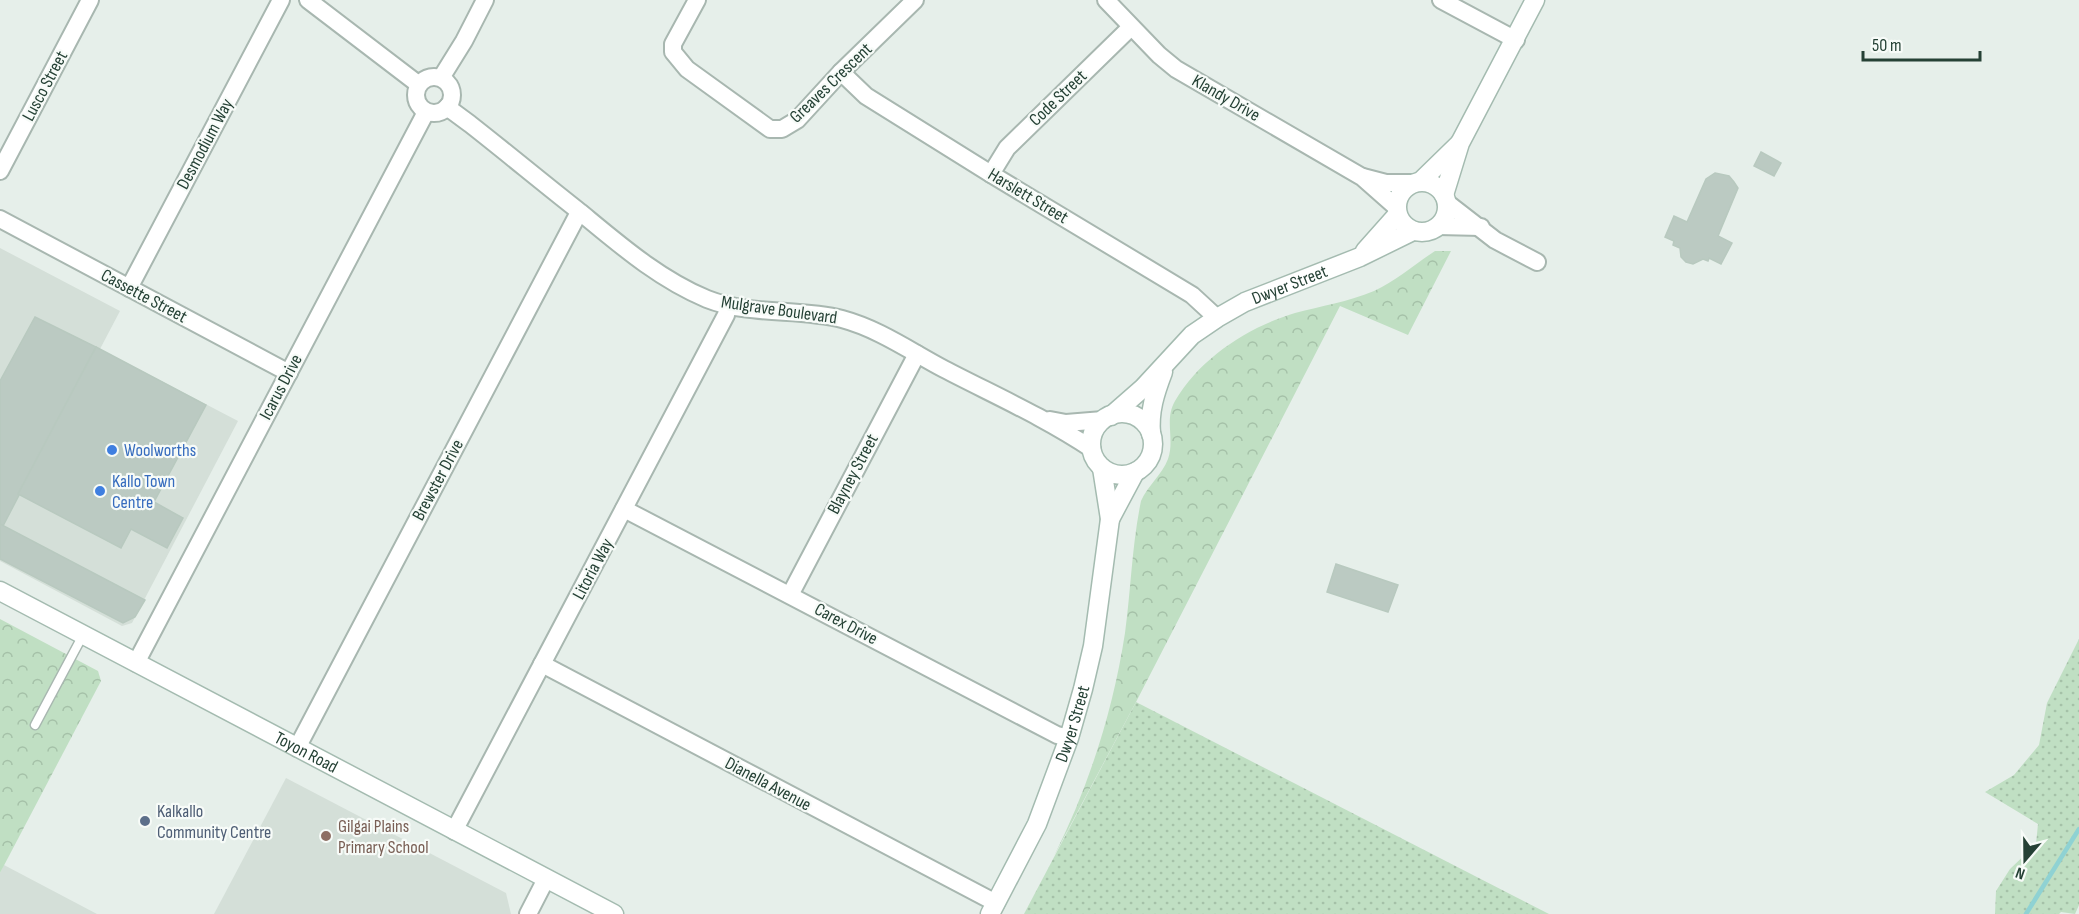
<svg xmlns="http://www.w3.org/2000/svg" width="2079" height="914" font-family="'Sofia Sans Condensed',sans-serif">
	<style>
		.built { fill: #d4dfd8 }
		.grass { fill: url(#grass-dots) }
		.park { fill: url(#park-crowns) }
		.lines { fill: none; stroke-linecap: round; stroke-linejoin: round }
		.stream { stroke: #8fd2d3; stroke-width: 4.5 }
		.building { fill: #bbcac2; stroke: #b8c9bf; stroke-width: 1.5 }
		.lane-casing { stroke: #a8b7b0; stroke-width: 11 }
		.street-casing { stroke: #a8b7b0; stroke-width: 20 }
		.secondary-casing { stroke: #a4bbb0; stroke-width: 21 }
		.lane { stroke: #fff; stroke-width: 8 }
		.street { stroke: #fff; stroke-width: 16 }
		.secondary { stroke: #fff; stroke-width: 18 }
		.shop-dot { fill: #3f7fe0; stroke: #f7fbf8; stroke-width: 2 }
		.service-dot { fill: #5c6f8a; stroke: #f7fbf8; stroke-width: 2 }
		.education-dot { fill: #8d6e63; stroke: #f7fbf8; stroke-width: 2 }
		.labels { text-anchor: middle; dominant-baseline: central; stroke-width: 4.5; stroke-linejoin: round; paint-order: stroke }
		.street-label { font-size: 18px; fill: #254135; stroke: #f7fbf8 }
		.shop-label { font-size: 18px; fill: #366cbe; stroke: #f7fbf8; text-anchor: start }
		.service-label { font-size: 18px; fill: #4e5e75; stroke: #f7fbf8; text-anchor: start }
		.education-label { font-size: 18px; fill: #785e54; stroke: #f7fbf8; text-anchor: start }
	</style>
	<defs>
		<pattern id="grass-dots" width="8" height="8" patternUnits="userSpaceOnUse" patternTransform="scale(1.5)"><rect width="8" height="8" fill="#c0dfc3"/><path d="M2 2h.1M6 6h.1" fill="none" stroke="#a5c1a8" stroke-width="1.8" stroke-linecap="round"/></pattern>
		<pattern id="park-crowns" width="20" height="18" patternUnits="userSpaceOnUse" patternTransform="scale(1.5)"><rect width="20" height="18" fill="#c0dfc3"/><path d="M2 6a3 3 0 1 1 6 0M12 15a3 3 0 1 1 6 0" fill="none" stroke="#a5c1a8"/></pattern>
	</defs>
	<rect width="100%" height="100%" fill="#e6efea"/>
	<g class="built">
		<path d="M0,248l120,63 -20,38 138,72 -106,202 -10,3 -122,-65z"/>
		<path d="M286,778l220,115 5,21h-297z"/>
		<path d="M4,865l93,49h-97v-41z"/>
	</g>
	<g class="grass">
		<path d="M2079,639v266l-4,9 -14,-2 -2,2h-64l1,-23 14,-22 26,-25 2,-20 -53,-32 29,-17 25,-30 8,-42z"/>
		<path d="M1136,702l413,212h-525z"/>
	</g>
	<g class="park">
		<path d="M1435,251h16l-43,84 -68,-29 -204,396 -82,154c35,-70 59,-145 71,-223 6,-44 7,-89 16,-132 7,-16 21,-26 27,-42 7,-20 -4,-39 7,-58 25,-43 73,-74 120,-88 26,-7 53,-11 79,-22 22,-10 41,-27 61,-40z"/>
		<path d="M0,619l98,52 3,10 -101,192z"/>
	</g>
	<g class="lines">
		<path class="stream" d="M2026,914l53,-85"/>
	</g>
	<g class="building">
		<path d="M1761,152l20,11 -7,13 -20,-10z"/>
		<path d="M1715,173l14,3 5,6 4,6 -20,48 14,7 -11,21 -12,-6 -1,3 -5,-2 -10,5 -7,-2 -5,-5 -1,-9 -7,-3 1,-4 -9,-4 9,-21 13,6 19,-43z"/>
		<path d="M35,317l61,30 -93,179 -3,-2v-143z"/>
		<path d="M96,347l110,58 -52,97 29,16 -16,30 -36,-19 -10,19 -103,-54z"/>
		<path d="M0,524l145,76 -10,17 -12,6 -123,-64z"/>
		<path d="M1336,564l62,21 -10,27 -61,-20z"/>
	</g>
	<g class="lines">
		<defs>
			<path id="lane" d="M35,725l48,-90"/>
			<g id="street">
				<path d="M308,0l110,84"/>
				<path d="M697,0l-24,44v8l14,17 83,60h12l15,-9 44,-48 74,-72"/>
				<path d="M1106,0l53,55 17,14 186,108 34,30"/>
				<path d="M1441,0l75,40"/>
				<path d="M841,72l25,24 125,78 201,121 25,23"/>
				<circle cx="434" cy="95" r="18"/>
				<path d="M441,78l23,-37 21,-41"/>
				<path d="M447,107l23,17c37,29 73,59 110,88 40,33 79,67 127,87 43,17 91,9 135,20 37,10 68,32 102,50 50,26 100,48 148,80"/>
				<path d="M0,171l90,-171"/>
				<path d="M991,174l16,-26 124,-121"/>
				<path d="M1363,177l23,6h26"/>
				<path d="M1446,202l49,38 42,22"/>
				<path d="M0,219l289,154"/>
				<path d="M1438,226l43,1"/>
				<path d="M129,288l152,-288"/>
				<path d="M1050,420l16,3 37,-3"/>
				<path d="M624,509l433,226 12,3"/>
				<path d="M790,595l127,-241"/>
				<path d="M136,663l290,-551"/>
				<path d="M542,664l454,239"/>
				<path d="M297,748l279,-530 6,-4"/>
				<path d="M454,831l272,-516 2,-9"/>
				<path d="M528,914l18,-35"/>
			</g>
			<g id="secondary">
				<path d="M1421,181l38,-37"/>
				<circle cx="1422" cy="207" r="25"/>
				<path d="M1444,195l16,-52 75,-143"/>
				<path d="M1365,251l32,-36"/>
				<circle cx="1122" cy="444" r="31"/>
				<path id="s1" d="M1111,416l32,-28 49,-53 25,-17 28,-16 115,-45 53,-26"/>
				<path d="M1151,434c-2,-23 4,-41 12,-62"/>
				<path d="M1110,519l25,-47"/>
				<path id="s2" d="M0,591l614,323"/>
				<path id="s3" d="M990,914l47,-90 32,-86 14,-49 10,-43 17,-127 -8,-51"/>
			</g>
		</defs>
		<use href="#lane" class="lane-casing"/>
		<use href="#street" class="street-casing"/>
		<use href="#secondary" class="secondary-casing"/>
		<use href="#lane" class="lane"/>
		<use href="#street" class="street"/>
		<use href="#secondary" class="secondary"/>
	</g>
	<g class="shop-dot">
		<circle cx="112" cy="450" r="6"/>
		<circle cx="100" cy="491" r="6"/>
	</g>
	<circle class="service-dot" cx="145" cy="821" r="6"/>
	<circle class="education-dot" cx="326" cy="836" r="6"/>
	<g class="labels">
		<g class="street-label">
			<text transform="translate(831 83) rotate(-44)">Greaves Crescent</text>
			<text transform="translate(45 86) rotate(-62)">Lusco Street</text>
			<text transform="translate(1058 98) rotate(-44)">Code Street</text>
			<text transform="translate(1226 98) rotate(30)">Klandy Drive</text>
			<text transform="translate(205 144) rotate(-62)">Desmodium Way</text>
			<text transform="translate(1028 196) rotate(31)">Harslett Street</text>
			<text stroke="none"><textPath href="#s1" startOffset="225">Dwyer Street</textPath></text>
			<text transform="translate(144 296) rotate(28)">Cassette Street</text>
			<text transform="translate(779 310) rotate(8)">Mulgrave Boulevard</text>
			<text transform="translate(281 387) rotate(-62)">Icarus Drive</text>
			<text transform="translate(853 474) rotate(-62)">Blayney Street</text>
			<text transform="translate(438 480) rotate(-62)">Brewster Drive</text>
			<text transform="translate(593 569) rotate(-62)">Litoria Way</text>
			<text transform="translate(846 624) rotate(28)">Carex Drive</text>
			<text stroke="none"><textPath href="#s3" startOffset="208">Dwyer Street</textPath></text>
			<text stroke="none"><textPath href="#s2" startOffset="346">Toyon Road</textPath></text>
			<text transform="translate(768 784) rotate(28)">Dianella Avenue</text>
		</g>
		<g class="shop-label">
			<text x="124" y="450">Woolworths</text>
			<text x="112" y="481">Kallo Town<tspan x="112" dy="21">Centre</tspan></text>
		</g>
		<g class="service-label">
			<text x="157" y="811">Kalkallo<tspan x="157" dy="21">Community Centre</tspan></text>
		</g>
		<g class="education-label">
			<text x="338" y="826">Gilgai Plains<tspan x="338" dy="21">Primary School</tspan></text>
		</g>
	</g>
	<g transform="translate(2025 860) rotate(200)" stroke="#f7fbf8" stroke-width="4.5" paint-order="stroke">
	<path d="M0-4.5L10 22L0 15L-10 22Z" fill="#254135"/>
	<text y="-9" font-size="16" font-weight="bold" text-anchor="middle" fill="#254135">N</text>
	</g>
	<path d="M1863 51v9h117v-9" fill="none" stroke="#254135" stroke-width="3"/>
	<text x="1872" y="51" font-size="18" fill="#254135" stroke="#f7fbf8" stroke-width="4.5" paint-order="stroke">50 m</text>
</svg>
